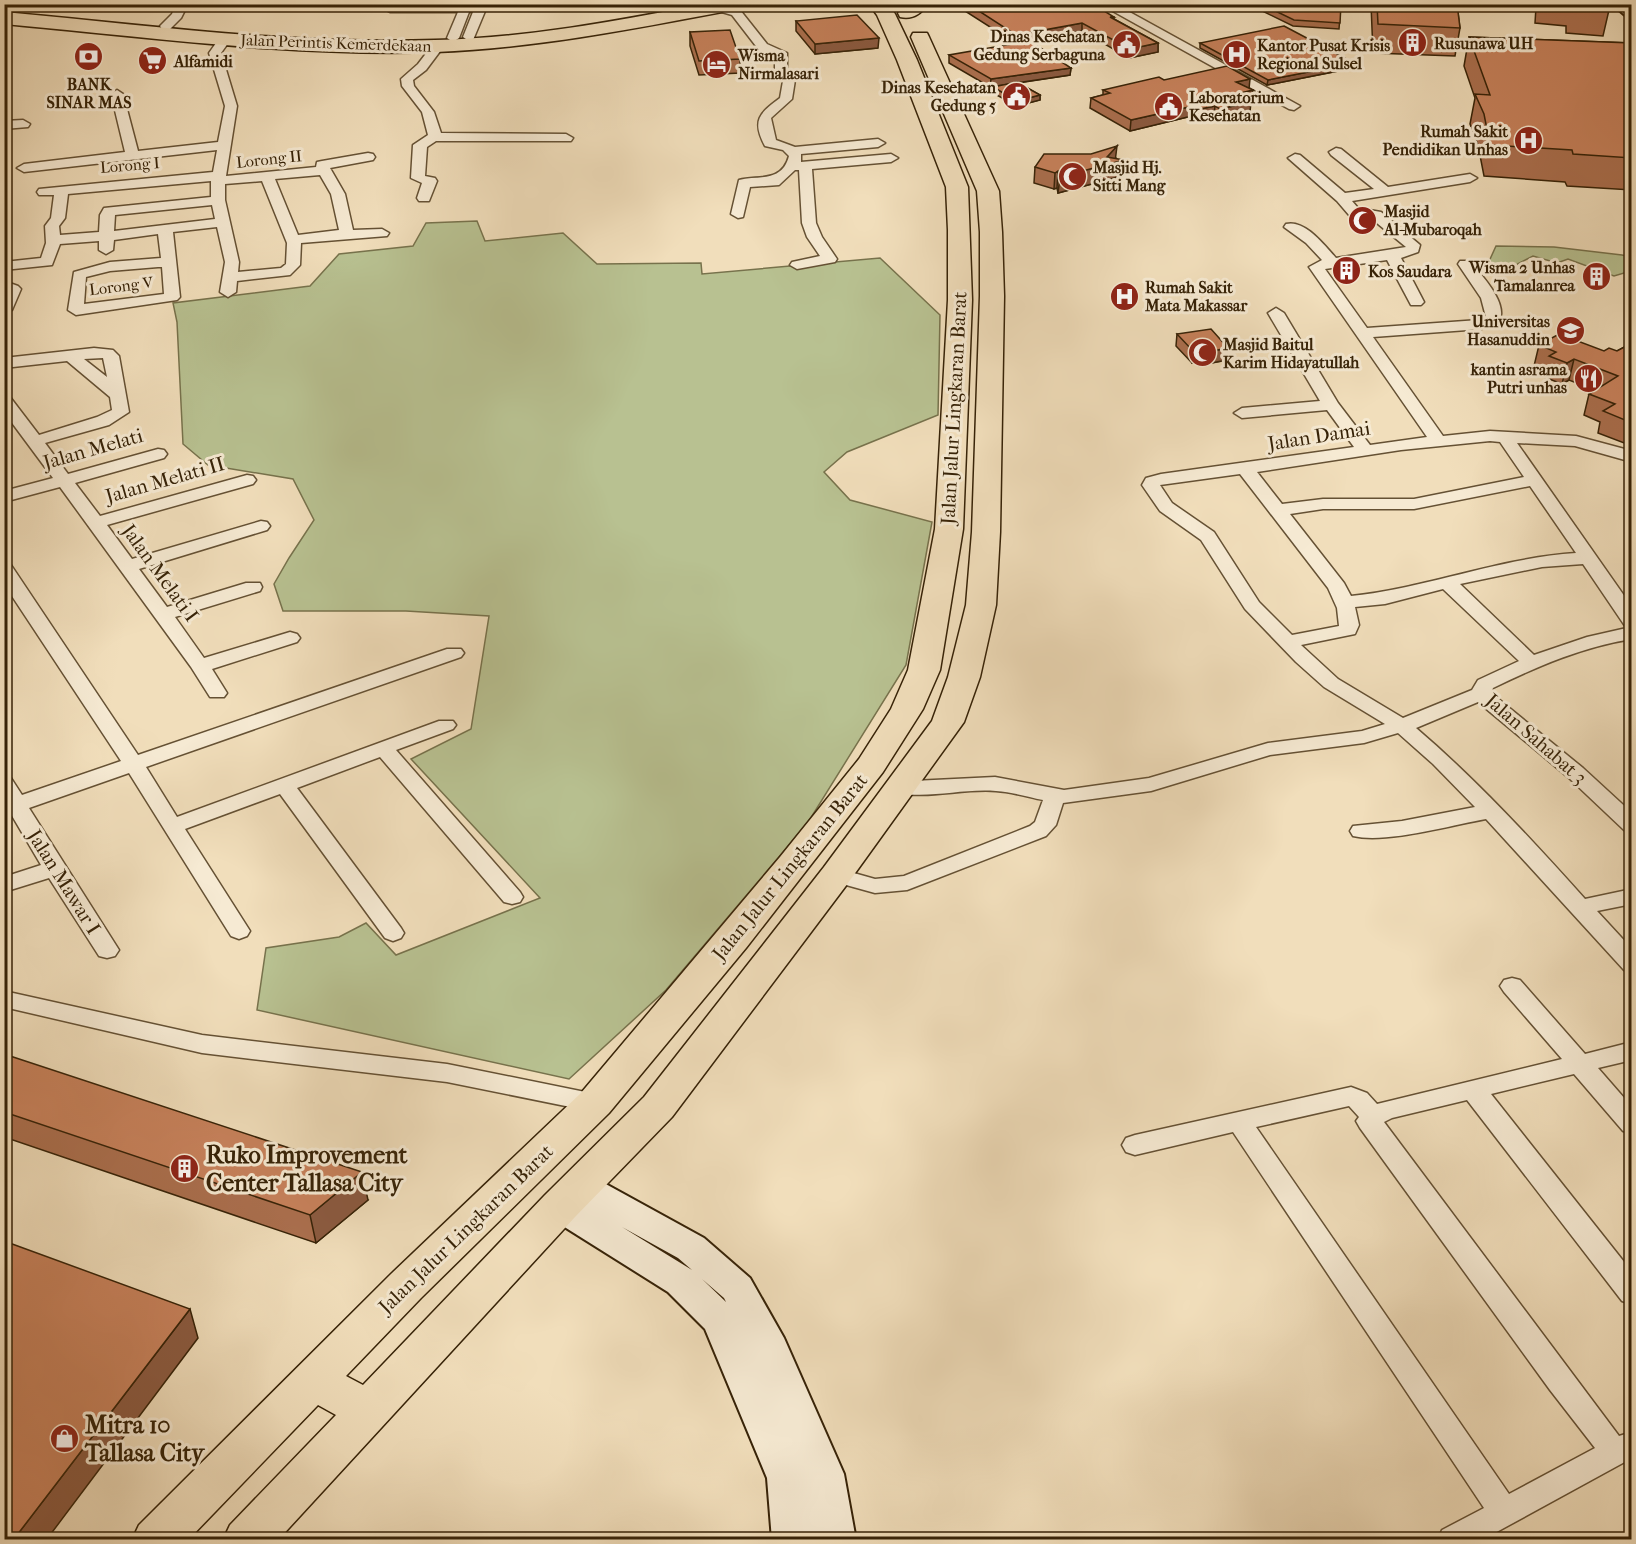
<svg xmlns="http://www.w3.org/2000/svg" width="1636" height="1544" font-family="'IM FELL French Canon',serif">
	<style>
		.green { fill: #b8c191; stroke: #77724c; stroke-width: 1.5 }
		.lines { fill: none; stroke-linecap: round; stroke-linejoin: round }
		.street-casing { stroke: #655134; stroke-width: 3 }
		.secondary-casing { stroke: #362207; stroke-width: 4 }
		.primary-casing { stroke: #362207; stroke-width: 3 }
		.highway-casing { stroke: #362207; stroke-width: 3 }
		.street { fill: #f6ead3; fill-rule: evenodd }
		.secondary { fill: #f6ead3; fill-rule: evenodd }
		.primary { fill: #f1debb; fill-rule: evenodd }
		.highway { fill: #f1debb; fill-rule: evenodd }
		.wall { fill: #ab6f4e; stroke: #362207; stroke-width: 1.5 }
		.shaded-wall { fill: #8b5a40; stroke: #362207; stroke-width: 1.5 }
		.building { fill: #c7815b; stroke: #362207; stroke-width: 1.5 }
		.labels { text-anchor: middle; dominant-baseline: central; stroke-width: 6; stroke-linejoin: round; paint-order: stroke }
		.far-poi-label { font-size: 16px; font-weight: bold; fill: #362207; stroke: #f6ead3; text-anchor: start }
		.far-street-label { font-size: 16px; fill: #362207; stroke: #f6ead3 }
		.street-label { font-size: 20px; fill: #362207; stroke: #f6ead3 }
		.near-poi-label { font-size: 24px; font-weight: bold; fill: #362207; stroke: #f6ead3; text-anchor: start }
	</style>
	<rect width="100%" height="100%" fill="#f1debb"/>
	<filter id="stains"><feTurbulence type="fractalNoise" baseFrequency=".00333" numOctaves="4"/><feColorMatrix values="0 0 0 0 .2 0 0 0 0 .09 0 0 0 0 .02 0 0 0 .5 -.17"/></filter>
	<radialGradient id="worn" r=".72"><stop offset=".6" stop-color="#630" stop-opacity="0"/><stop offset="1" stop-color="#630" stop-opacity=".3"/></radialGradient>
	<g class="green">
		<path d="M477,221l8,20 78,-8 34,31 104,-1 1,11 178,-16 60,57 -2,100 -91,37 -23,20 26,28 82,22 -26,143 -99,159 -141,166 -97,89 -312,-69 9,-62 73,-11 27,-14 30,32 144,-57 -129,-139 60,-30 18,-113 -83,-5h-123l-9,-27 15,-26 25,-38 -21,-41 -85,-14 -25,-21 -6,-122 -4,-19 137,-17 29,-32 74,-8 13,-23z"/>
		<path d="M1496,246l58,1 68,8 9,2v14l-17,5 -46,-17 -11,4 -24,-7 -23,12h-24z"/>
	</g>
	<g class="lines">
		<defs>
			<g id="street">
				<path d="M176,4h12l-7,14 -11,11h-8l-2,-3 12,-12z"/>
				<path d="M488,4l-15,36 -4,1 -6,-4 10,-25h-4l-10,26 -6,4 -6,-4 11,-26h-68l-6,-3 6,-3z"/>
				<path d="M1100,4h15l185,102 -6,4 -5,-1z"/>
				<path d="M719,5l21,5 27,34 20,9v19l8,8 -3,19 -21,19 5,22 19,7 83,-8 7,4 -7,4 -77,7v8l90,-8 7,4 -7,4 -79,7 4,54 6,14 15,22 -2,3 -38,7 -7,-4 2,-3 28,-6 -13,-19 -5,-14 -3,-53h-4l-16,15 -29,2 -7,30 -5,1 -7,-4 8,-34c19,-5 43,3 50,-24l-6,-6 -18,-4c-14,-26 -5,-33 15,-48l3,-17 -8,-8v-18l-16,-5 -27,-35 -17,-5v-4z"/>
				<path d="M225,35l6,4 -10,14 16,53 -11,70 90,-9 1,-5 5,-1 46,-8 5,1 2,3 -2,3 -43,8 15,26 8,36 29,-1 7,4 -2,3 -86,7 -1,22 -10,10 -53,6 -1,11 -8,5 -8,-5 5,-30 -8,-35 -44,5 7,65 -3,3 -101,15 -8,-5 6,-38 36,-10 51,-4 -3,-24 -44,6 -1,10 -7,4 -7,-4v-9l-39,3 -8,21 -48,5v-8l37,-4 5,-15 -1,-17 6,-8 3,-23h-15l-2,-3 2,-3 174,-17 4,-22 -193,22 -7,-4 7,-4 101,-12 -14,-58 6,-4 6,4 15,57 80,-9 7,-36 -16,-53 12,-17zM320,175l11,19 8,36 -41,5 -23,-56zM211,181v16l-107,11 -4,7 -1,17 -39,3 -1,-9 6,-8 3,-24zM262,181l25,62 -1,21 -5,4 -43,4 1,-10 -14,-62v-16zM212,205l3,14 -101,12 1,-16zM158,267h4l2,27 -80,10 2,-27 24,-6z"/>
				<path d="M438,42l6,4 -18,24 -13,10 1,6 20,26 7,21 125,1 7,4 -2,3h-135l-9,6 -2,29 10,2 2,3 -8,20h-10l-2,-3 5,-15 -11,-5 2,-33 15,-10 -6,-23 -20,-26 -1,-7 17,-15 16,-21z"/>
				<path d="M23,120l7,4 -2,3 -24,2v-8z"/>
				<path d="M1336,148l5,1 47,38 82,-13 7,4 -7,4 -118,19 6,7 23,4 39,33 -2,7 -17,6 23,44 -3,3h-10l-24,-45 -62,9 42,59 112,-8 7,-3 -5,-19 -23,-34 2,-3h10c11,14 39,42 29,61l-18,7 -108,8 70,99 47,-5 86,5 56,15v11l-57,-16 -58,-3 115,164v32c-50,8 -94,27 -139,49l-2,5 92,75 49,45v19l-8,-2 -55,-52 -91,-76 -62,26c61,52 115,111 169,171l47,-10v15l-35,7 35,38v23l-8,-2 -138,-151c-34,6 -100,25 -133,17l-3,-5 3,-5 49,-5 73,-14 -42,-43 -35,-31 -34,10 -94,12 -119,36 -88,12 -7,22 -10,11 -139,54 -32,3 -47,-13 -3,-5 3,-5 8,-2 39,11 29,-3 126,-50 5,-4 8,-22c-15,-3 -31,-8 -47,-9 -34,-3 -69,9 -103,1l-4,-5 4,-5 102,-5 69,13 85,-12 119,-35 94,-12 23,-7 -61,-37 -28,-25 -51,-53 -44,-69 -41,-29 -18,-26 4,-7 15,-4 193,-27 -27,-37 -85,8 -8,-5 8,-5 78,-7 -52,-88 8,-5 8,5 54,90 32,42 57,-8 -118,-170 13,-7 -16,-17 -22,-16 2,-3c19,-5 39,22 50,34l70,-11 -34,-28 -23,-4 -12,-14 -49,-43 7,-4 5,1 45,38 29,-4 -43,-34 -2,-3zM1490,441l10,1 24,35 -110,22h-91l-41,5 -25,-32 144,-22zM1240,474l88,114 9,20 2,18 -47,9 -33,-33 -45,-70 -42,-29 -12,-18zM1530,486l46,67c-77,5 -149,35 -225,43l-7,-13 -54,-69 33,-5h91zM1583,564l42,62 6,1 -44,10 -53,18 -74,-71 82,-17zM1443,589l76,72 -41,19 -6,10 -69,28 -65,-39 -37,-34 54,-11 4,-9 -4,-18 30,-3z"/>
				<path d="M4,281l14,5 3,3 -9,21 -8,4z"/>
				<path d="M94,348l19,2 6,6 10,56 -20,13 -64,18 23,31 90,-25 6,1 3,4 -3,4 -89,25 25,33 147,-41 6,1 3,4 -3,4 -146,41 25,34 129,-38 6,1 3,4 -3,4 -128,39 28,38 79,-24h14l2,4 -2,4 -85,26 29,41 86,-26 7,2 3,4 -3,4 -85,27 15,24 -3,4h-14l-19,-30 -131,-180 -56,15v-11l49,-13 -49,-66v-17l6,2 29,38 58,-18 15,-7 -2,-13 -43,-36 -63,7v-10zM103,358l4,19 -23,-18z"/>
				<path d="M4,564l7,1 127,190 309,-106h14l3,4 -3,4 -315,110 31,50 262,-96h14l3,4 -3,4 -57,21 124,142 3,5 -3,5 -8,2 -8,-2 -124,-145 -83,31 104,140 3,5 -3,5 -8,3 -8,-3 -105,-144 -95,35 65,102 -3,5 -8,3 -8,-3 -102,-163 -100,35 90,142 -4,6 -8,2 -8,-2 -50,-78 -45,14v-15l37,-12 -30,-51 -7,2v-39l7,1 11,17 99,-34 -117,-177z"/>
				<path d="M1512,978l8,2 65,74 47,-12v18l-34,8 34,39v26l-9,-2 -49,-57 -83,20 141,178v32l-10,-3 -155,-201 -75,18 -8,4 235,314 13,-4v26l-150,82h-44l4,-10 42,-22 -251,-376 -98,23 -9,-3 -4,-7 4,-7 9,-3 216,-48 16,6 10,11 185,-45 -58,-67 -4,-6 4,-6zM1349,1106l10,11 -3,4 4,7 190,262 45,58 -86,46 -253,-367z"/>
				<path d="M4,991l198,44 245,29 148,30 9,2 4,7 -4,7 -9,2 -148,-30 -245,-29 -198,-46z"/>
			</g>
			<g id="secondary">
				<path d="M1612,4h19l1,14 -6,-2z"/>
				<path d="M580,1173l13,4 111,61 46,40 34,60 60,136 12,66h-42l-2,-14 2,14h-42l-5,-62 -62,-149 -37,-37 -121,-76 -5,-10 5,-10 13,-4 6,2 -4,-7 5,-10zM622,1227l56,31 14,12zM702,1279l22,19 2,4z"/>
			</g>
			<path id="primary" d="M869,4h19l7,10 22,46 51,127 4,113 -9,229 -23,141 -17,39 -40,63 -137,176 -137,165 -188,185 -75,78 17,9 182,-190 99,-98 180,-230 108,-146 16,-44 18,-72 6,-73 8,-236v-64l-3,-41 -66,-154 2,-4h14l2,4 70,154 3,41 2,64 -4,236 -4,73 -16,72 -16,45 -116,161 -176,234 -97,100 -297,323h-55l7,-15 106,-110 -18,-10 -130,135h-56l7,-15 252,-251 190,-181 199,-236 79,-98 32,-50 17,-39 27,-141 13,-229v-70l-2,-43 -49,-127 -20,-45z"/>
			<g id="highway">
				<path d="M705,4h42l-9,5c-100,19 -200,39 -302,43 -144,5 -288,-15 -432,-28v-12c144,13 287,33 431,28 91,-2 181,-19 270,-36z"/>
				<path d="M907,4h21c-7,10 -16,16 -28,13l-2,-4z"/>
			</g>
		</defs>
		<use href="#street" class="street-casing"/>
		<use href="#secondary" class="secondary-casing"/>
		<use href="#primary" class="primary-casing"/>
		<use href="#highway" class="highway-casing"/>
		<use href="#street" class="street"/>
		<use href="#secondary" class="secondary"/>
		<use href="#primary" class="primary"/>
		<use href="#highway" class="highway"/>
	</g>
	<g class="wall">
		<path d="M954,4h64l9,6 87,7v2l44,24v9l-29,6 -47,-27 -67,12z"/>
		<path d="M1161,4h34l-27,5z"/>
		<path d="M1248,4h93l-2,25 -46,-3z"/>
		<path d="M1371,4h86l3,24 -5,28 -82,-3z"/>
		<path d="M1530,4h78l1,6 -6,26 -37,-3v-7l-31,-3 1,-16 -6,-1z"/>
		<path d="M796,21l82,27 -63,6 -19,-23z"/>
		<path d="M690,32l50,27v14l-41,2 -9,-29z"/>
		<path d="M1469,37l163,6v147l-65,-4 -2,-4 -81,-6 -6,-31 -8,-21 5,-26 -11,-32z"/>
		<path d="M1200,43l154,20 -1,5 -86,17 -67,-37z"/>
		<path d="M949,55l122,13 -1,7 -52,8 22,12v5l-23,6 -24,-13v-6l8,-1 -11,1 -41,-24z"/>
		<path d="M1249,88l2,13h-1v11l-31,7 -5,-3 -15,4 -7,-4 -62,15 -40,-23 1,-10 12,-3v-5z"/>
		<path d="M1116,158l6,18 -64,17 -1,-5 -3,1 -20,-6 1,-16z"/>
		<path d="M1177,334l50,26 -21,4 -5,-3 -9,2 -16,-17z"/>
		<path d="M1632,343v103l-34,-13 2,-11 -16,-7 5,-21 6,-4 -26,-10 -7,4 -18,-7 2,-6 -12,-5 5,-21 65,6h13z"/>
		<path d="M4,1054l364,146 -52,43 -312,-106z"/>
	</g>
	<g class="shaded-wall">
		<path d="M1168,4h27l-27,5z"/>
		<path d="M1082,23v8l-67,12 1,-8z"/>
		<path d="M879,38l-1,10 -63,6v-10z"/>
		<path d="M1158,43v9l-29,6 1,-9z"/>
		<path d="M1354,63l-1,5 -86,17 1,-5z"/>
		<path d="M1071,68l-1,7 -80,12 1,-8z"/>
		<path d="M1250,79l-1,10 -13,-7z"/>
		<path d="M1253,90l-2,11 -16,3 1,-10z"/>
		<path d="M1040,95v5l-23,6v-5z"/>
		<path d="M1251,102l-1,10 -31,7 1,-10z"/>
		<path d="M1193,106l-1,10 -62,15 1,-11z"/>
		<path d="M1215,106l-1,10 -15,4 1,-11z"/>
		<path d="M1117,146l-2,16 9,-2 -2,16 -64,17 2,-16 47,-20z"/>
		<path d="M1058,171l-1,17 -3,1 1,-16z"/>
		<path d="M1228,348l-1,12 -21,4 1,-12z"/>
		<path d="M1203,349l-2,12 -9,2 1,-12z"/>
		<path d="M1574,359l-5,21 -7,4 5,-21z"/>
		<path d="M362,1172l6,28 -52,43 -6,-28z"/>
		<path d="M190,1309l8,29 -151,201h-33z"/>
	</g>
	<g class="building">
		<path d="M968,4h50l9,6 31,-6h35l21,13h-4l48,26 -28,6 -48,-26 -66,12z"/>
		<path d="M1261,4h80l-1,19 -46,-3z"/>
		<path d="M1377,4h80l3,24 -82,-4z"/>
		<path d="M1571,4h37l1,6 -38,-3z"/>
		<path d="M857,15l22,23 -64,6 -19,-23z"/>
		<path d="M1284,26l70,37 -86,17 -68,-37z"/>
		<path d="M730,30l10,29 -41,2 -9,-29z"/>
		<path d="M1469,37l163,6v115l-59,-4 -1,-4 -82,-5 -6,-31 -9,-20 15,1z"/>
		<path d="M1030,41l41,27 -80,11 -42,-24z"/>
		<path d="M1227,66l23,13 -14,3 17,8 -17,4 15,8 -31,7 -5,-3 -15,3 -7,-3 -62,14 -40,-22 19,-5 -7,-3 56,-13 5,3z"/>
		<path d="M1017,82l23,13 -23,6 -24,-14z"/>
		<path d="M1117,146l-10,11 17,3 -64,17 -2,-6 -3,2 -20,-6 9,-13h47z"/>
		<path d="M1211,329l17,19 -21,4 -4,-3 -10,2 -16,-17z"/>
		<path d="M1559,334l45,17 5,-3 8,3 15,-8v80l-29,-12 12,-7 -26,-10 29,-18 -44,-17 -7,4 -18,-7 7,-4 -17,-7z"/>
		<path d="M4,1054l358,118 -52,43 -306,-103z"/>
		<path d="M4,1241l186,68 -176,230h-10z"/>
	</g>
	<defs>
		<symbol id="building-disc" viewBox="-11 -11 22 22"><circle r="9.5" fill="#8f2418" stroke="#f6ead3"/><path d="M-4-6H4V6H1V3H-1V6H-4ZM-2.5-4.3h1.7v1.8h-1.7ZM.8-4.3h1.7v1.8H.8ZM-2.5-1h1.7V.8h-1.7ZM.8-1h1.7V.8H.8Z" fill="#fff"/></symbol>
		<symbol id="civic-disc" viewBox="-11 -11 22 22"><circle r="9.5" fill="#8f2418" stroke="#f6ead3"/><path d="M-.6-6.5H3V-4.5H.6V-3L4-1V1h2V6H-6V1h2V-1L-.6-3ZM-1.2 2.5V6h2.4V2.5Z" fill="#fff"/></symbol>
		<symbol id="hospital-disc" viewBox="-11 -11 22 22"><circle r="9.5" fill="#8f2418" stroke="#f6ead3"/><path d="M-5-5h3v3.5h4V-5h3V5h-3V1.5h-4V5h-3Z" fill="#fff"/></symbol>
		<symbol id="bank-disc" viewBox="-11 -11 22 22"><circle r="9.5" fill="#8f2418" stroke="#f6ead3"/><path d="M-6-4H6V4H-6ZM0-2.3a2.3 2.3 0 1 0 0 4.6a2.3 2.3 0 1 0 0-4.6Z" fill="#fff"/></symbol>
		<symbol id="supermarket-disc" viewBox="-11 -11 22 22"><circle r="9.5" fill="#8f2418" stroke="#f6ead3"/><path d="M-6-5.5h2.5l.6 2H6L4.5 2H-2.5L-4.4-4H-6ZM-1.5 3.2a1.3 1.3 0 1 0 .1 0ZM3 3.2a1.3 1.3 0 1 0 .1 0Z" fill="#fff"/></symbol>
		<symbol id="hotel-disc" viewBox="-11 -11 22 22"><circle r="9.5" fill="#8f2418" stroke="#f6ead3"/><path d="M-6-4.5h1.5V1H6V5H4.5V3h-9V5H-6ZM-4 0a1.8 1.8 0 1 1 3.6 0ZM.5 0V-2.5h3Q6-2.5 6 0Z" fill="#fff"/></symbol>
		<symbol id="mosque-disc" viewBox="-11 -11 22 22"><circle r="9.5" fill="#8f2418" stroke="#f6ead3"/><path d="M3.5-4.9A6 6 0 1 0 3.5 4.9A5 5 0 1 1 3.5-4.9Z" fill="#fff"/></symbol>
		<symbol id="university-disc" viewBox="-11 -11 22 22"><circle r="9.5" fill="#8f2418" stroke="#f6ead3"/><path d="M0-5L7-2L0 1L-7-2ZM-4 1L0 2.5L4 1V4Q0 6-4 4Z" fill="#fff"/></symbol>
		<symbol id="restaurant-disc" viewBox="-11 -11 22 22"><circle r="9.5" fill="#8f2418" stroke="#f6ead3"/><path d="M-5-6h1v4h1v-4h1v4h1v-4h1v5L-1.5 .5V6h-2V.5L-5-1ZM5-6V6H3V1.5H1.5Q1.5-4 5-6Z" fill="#fff"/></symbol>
		<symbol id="shop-disc" viewBox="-11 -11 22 22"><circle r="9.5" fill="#8f2418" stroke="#f6ead3"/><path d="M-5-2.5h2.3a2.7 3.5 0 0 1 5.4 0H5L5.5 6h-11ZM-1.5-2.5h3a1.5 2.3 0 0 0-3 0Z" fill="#fff"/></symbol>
	</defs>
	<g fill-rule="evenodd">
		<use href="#building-disc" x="1396" y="26" width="33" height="33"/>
		<use href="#civic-disc" x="1110" y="28" width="33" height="33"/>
		<use href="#hospital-disc" x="1220" y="38" width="33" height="33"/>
		<use href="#bank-disc" x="72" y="40" width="33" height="33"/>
		<use href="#supermarket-disc" x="136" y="44" width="33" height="33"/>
		<use href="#hotel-disc" x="700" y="48" width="33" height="33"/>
		<use href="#civic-disc" x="1000" y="80" width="33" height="33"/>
		<use href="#civic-disc" x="1152" y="90" width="33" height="33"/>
		<use href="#hospital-disc" x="1512" y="124" width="33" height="33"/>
		<use href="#mosque-disc" x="1056" y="160" width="33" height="33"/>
		<use href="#mosque-disc" x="1346" y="204" width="33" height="33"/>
		<use href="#building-disc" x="1330" y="254" width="33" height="33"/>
		<use href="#building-disc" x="1580" y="260" width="33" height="33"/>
		<use href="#hospital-disc" x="1108" y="280" width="33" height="33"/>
		<use href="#university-disc" x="1554" y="314" width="33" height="33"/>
		<use href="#mosque-disc" x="1186" y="336" width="33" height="33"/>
		<use href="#restaurant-disc" x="1572" y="362" width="33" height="33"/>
		<use href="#building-disc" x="168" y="1152" width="33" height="33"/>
		<use href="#shop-disc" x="48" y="1422" width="33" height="33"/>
	</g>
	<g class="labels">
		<g class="far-poi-label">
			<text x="1105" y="36" text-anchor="end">Dinas Kesehatan<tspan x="1105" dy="18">Gedung Serbaguna</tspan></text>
			<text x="1434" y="43">Rusunawa UH</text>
			<text x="1257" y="45">Kantor Pusat Krisis<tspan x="1257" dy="18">Regional Sulsel</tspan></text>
			<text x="738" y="55">Wisma<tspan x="738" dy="18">Nirmalasari</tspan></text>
			<text x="174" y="61">Alfamidi</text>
			<text x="89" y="84" text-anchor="middle">BANK<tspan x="89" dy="18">SINAR MAS</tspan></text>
			<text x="996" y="87" text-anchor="end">Dinas Kesehatan<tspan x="996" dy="18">Gedung 5</tspan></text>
			<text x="1189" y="97">Laboratorium<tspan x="1189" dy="18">Kesehatan</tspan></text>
			<text x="1508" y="131" text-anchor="end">Rumah Sakit<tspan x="1508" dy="18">Pendidikan Unhas</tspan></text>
			<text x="1093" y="167">Masjid Hj.<tspan x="1093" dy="18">Sitti Mang</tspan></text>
			<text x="1384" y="211">Masjid<tspan x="1384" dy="18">Al-Mubaroqah</tspan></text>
			<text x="1575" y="267" text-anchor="end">Wisma 2 Unhas<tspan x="1575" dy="18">Tamalanrea</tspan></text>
			<text x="1368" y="271">Kos Saudara</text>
			<text x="1145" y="287">Rumah Sakit<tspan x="1145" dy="18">Mata Makassar</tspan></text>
			<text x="1550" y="321" text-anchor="end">Universitas<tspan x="1550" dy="18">Hasanuddin</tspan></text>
			<text x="1223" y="344">Masjid Baitul<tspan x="1223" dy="18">Karim Hidayatullah</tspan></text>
			<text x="1567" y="369" text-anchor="end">kantin asrama<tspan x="1567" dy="18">Putri unhas</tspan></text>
		</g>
		<g class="far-street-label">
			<text transform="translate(336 43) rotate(2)">Jalan Perintis Kemerdekaan</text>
			<text transform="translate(269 159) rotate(-6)">Lorong II</text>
			<text transform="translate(130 165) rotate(-5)">Lorong I</text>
			<text transform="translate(121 286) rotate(-7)">Lorong V</text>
		</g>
		<g class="street-label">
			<text transform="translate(954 408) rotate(-87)">Jalan Jalur Lingkaran Barat</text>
			<text transform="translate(1319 436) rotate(-9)">Jalan Damai</text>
			<text transform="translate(93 449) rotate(-16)">Jalan Melati</text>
			<text transform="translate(165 480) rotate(-16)">Jalan Melati II</text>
			<text transform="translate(160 573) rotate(54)">Jalan Melati I</text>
			<text transform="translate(1536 739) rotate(41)">Jalan Sahabat 3</text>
			<text transform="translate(790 867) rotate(-51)">Jalan Jalur Lingkaran Barat</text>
			<text transform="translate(64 882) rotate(58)">Jalan Mawar I</text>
			<text transform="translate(466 1229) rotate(-44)">Jalan Jalur Lingkaran Barat</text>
		</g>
		<g class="near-poi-label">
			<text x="206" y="1155">Ruko Improvement<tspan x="206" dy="28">Center Tallasa City</tspan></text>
			<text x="85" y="1425">Mitra 10<tspan x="85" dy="28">Tallasa City</tspan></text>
		</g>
	</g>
	<rect width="1636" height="1544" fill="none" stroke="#f1debb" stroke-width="24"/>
	<rect x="6" y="6" width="1624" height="1532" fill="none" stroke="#362207" stroke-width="3"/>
	<rect x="12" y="12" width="1612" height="1520" fill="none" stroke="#362207" stroke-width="1.5"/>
	<rect width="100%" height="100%" filter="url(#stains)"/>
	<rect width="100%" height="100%" fill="url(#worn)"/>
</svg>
